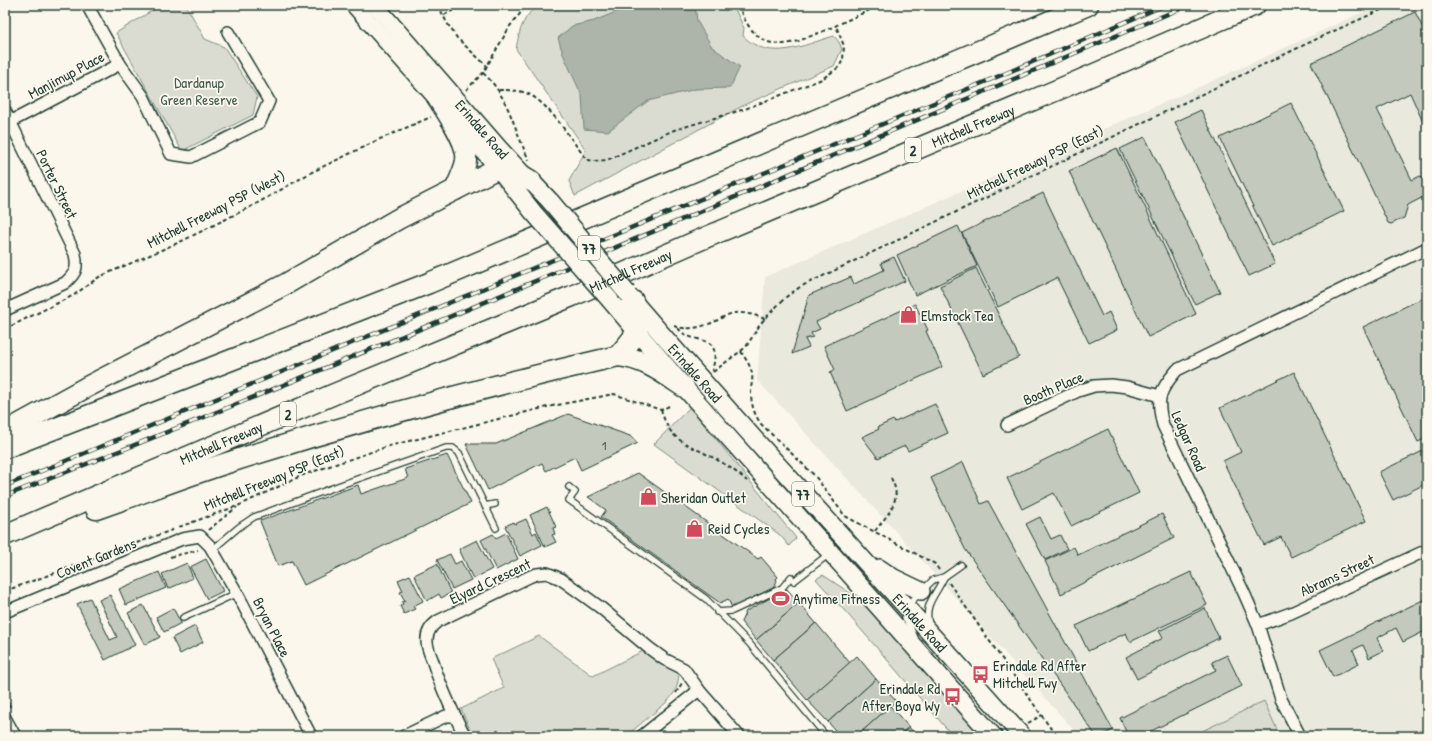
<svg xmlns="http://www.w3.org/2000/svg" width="1432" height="741" font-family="'Patrick Hand',sans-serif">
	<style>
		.built { fill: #eae9de }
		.green { fill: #dbdcd1; stroke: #7d8c82 }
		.water { fill: #adb4aa; stroke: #74847b }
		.building { fill: #c4c9be; stroke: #1f3d34 }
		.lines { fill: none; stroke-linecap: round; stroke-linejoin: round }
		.lane-casing { stroke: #1f3d34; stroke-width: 8 }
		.street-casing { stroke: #1f3d34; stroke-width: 14 }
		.secondary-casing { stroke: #1f3d34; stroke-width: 19 }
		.primary-casing { stroke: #1f3d34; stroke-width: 20 }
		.highway-casing { stroke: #1f3d34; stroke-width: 23 }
		.path { stroke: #1f3d34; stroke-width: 2; stroke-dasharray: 4 3; stroke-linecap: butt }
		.lane { stroke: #fbf7ec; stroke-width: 5.5 }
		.street { stroke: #fbf7ec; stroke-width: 11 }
		.secondary { stroke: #fbf7ec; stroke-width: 16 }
		.primary { stroke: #fbf7ec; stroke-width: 17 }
		.highway { stroke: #fbf7ec; stroke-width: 20 }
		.rail-casing { stroke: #1f3d34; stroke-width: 4.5 }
		.rail { stroke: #fbf7ec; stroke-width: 3; stroke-dasharray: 9; stroke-linecap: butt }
		.primary-bridge-casing { stroke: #1f3d34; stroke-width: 20; stroke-linecap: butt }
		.primary-bridge { stroke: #fbf7ec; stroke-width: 17 }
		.labels { text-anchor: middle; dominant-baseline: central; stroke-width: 3.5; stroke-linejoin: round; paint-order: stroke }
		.number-label { font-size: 13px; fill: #486056 }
		.shield { fill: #fbf7ec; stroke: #61756b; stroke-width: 1 }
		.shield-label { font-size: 14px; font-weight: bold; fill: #1f3d34 }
		.street-label { font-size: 15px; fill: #1f3d34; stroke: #fbf7ec }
		.park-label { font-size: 15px; fill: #455d53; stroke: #fbf7ec }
		.poi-label { font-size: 15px; fill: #1f3d34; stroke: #fbf7ec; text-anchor: start }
	</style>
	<rect width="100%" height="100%" fill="#fbf7ec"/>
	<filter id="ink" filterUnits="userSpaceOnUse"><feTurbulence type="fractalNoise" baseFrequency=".025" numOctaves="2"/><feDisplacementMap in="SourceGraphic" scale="8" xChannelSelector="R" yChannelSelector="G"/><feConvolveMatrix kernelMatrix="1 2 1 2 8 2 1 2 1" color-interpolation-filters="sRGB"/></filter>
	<g filter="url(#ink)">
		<path class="built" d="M1378,5h49v731h-348l-142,-159 -180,-197 8,-103 425,-186z"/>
		<g class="green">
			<path d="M161,5h25l19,34 19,8 33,50 -4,18 -71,36 -66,-118z"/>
			<path d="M537,5h196l11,23 -1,8c28,27 59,9 91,0l5,6 3,7 -8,17 -88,38 -171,92 -6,-15 17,-31 -70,-101c4,-21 6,-29 21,-44z"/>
			<path d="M690,407l106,131 -7,8 -9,-11 -126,-91z"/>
			<path d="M823,575l36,24 29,29 96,108h-31c-46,-52 -90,-106 -137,-157z"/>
			<path d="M539,636l54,40 56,-28 7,8 23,17c-1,13 -3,19 -12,29l-41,34h-153l-12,-27 43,-21 -13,-29z"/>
			<path d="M1264,701l16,35h-88z"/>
		</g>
		<path class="water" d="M630,5h65l2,16 15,26 28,20 -10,21 -34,1 -48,12 -40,30 -24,-2 -2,-33 -19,-42 -5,-16 14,-12 22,-5 34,-14z"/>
		<g class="building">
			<path d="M1415,12l10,20 2,-1v100l-17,-38 -33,16 35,71 8,-4 4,3 3,6v10l-19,10 -4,13 -13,6 -3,-1 -77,-160z"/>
			<path d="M1291,103l53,108 -72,35 -52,-108z"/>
			<path d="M1201,110l74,154 -26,12 -74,-154z"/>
			<path d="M1145,137l75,155 -25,12 -75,-155z"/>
			<path d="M1117,148l79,166 -48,23 -79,-166z"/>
			<path d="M1043,193l59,123 7,-4 8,18 -28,13 -32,-65 -59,29 -36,-74z"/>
			<path d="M958,226l19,40 -62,29 -18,-40z"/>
			<path d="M894,257l11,24 -89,41 4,7 -9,4 2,4 -8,2 4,8 -17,7 17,-59 42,-18 3,7 30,-14 -3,-7z"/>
			<path d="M976,268l43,89 -36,17 -43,-88z"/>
			<path d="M1423,298l4,9v131l-9,4 -55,-115z"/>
			<path d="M915,304l13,26 -2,1 16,36 -95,44 -17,-39 5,-2 -11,-24z"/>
			<path d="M1294,372l72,149 -75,36 -10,-20 -17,8 -41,-84 18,-9 -21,-44z"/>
			<path d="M935,404l13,29 -40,18 -3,-5 -27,12 -16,-21 17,-8 -1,-2 15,-7 2,2z"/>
			<path d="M568,414l62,22 8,7 -57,27 -6,-13 -29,14 -4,-8 -54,27 -22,-46h30z"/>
			<path d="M1108,429l31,64 -68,33 -17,-33 -32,16 -15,-31z"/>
			<path d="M1427,449v34l-34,17 -14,-28z"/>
			<path d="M447,455l24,48 -167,82 -12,-24 -14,5 -18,-45 98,-36 3,9 47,-16 -3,-9z"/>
			<path d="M963,462l18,42 7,-3 125,229 -12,6h-5l-131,-187 -34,-71z"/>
			<path d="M638,473l120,86 3,-2 17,20 -2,2 1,2 -4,7 -41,20 -4,-9 -8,4 -119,-86 5,-7 -18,-13z"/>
			<path d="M547,507l9,20 -3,1 2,6 -3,1 4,7 -11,5 -15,-32z"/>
			<path d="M1162,514l12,24 -113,56 -16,-33 29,-14 4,8z"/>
			<path d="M1040,517l11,22 9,-4 7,14 -22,11 -19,-36z"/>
			<path d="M526,519l7,15 3,-2 6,13 -22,11 -15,-30 9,-4 1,2z"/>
			<path d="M506,533l12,26 -22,11 -15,-30 12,-6 3,4z"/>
			<path d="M477,540l15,29 -19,10 -14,-30z"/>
			<path d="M450,554l5,10 6,-3 10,19 -19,9 -15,-29z"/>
			<path d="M206,559l17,32 -16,8 -17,-32z"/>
			<path d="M187,563l6,15 -25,11 -6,-15z"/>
			<path d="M437,564l14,29 -10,5 -2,-4 -12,7 -13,-26z"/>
			<path d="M159,572l7,16 -40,17 -7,-16z"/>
			<path d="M1191,572l16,33 -77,37 -4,-9 -38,18 -12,-25z"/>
			<path d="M410,575l13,26 -10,5 2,3 -11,5 -4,-8 3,-2 -1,-2 3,-1 -5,-9 3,-1 -5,-11z"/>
			<path d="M787,589l12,14 -43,37 -15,-18 5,-11z"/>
			<path d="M110,595l25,50 -30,15 -28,-56 13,-6 20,42 7,-3 -18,-37z"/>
			<path d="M1427,598v32l-24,12 -7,-14 -19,10 6,13 -14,7 -6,-13 -10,5 6,14 -26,13 -13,-27z"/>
			<path d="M799,603l17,20 -43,37 -17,-20z"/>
			<path d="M143,605l17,32 -15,8 -17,-32z"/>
			<path d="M173,608l8,15 -17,9 -8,-15z"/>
			<path d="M1205,608l14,30 -82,41 -11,-22 37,-19 -4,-7z"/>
			<path d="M816,623l34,40 -43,37 -34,-40z"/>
			<path d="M195,626l8,16 -23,12 -8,-16z"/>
			<path d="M1227,655l15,31 -101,50h-13l-8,-18 96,-48 -4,-8z"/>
			<path d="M857,656l19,23 -48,43 -21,-22z"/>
			<path d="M876,679l20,22 -39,35h-17l-12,-14z"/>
			<path d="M890,706l19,21 -11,9h-41z"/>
			<path d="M909,727l7,9h-18z"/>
		</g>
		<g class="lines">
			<defs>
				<g id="lane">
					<path d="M569,487l6,5 -6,8 137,99 43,44 77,93"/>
					<path d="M485,506l10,-2"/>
					<path d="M212,550l27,-23 15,-10 92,-34 100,-35h7l6,5 37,75"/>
					<path d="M794,581l35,-27"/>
					<path d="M908,605l25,-25 11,-3 17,-12"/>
					<path d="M717,612l15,-1 50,-23 9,-11"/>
					<path d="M906,613l-1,4 10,21"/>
					<path d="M183,618l54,-25"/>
					<path d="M929,624c-6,-20 8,-30 15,-47"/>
				</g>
				<g id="street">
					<path d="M120,64l23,32 28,58 20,3 69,-35 9,-21 -41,-69"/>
					<path d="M5,111l70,143c3,15 1,19 -10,29l-60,27"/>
					<path d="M10,122l110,-58 -33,-59"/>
					<path d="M1007,425l71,-34 16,-5 17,-1 16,2 33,9"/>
					<path d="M5,612l177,-73 18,-3 10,10 27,47 74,143"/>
					<path d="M1258,625l33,-12 136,-63"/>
					<path d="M5,718l10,18"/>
					<path d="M404,736l42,-20h9"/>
					<path d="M465,736c-13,-25 -25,-50 -33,-77 -2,-5 -5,-12 -5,-17 -1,-10 4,-16 11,-21l93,-45 6,-2 10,-1 14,6 40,29 48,40 15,11 20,10 15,21 40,46"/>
					<path d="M642,736l57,-46"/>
					<path d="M1300,736l-19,-37 -23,-74 -14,-32 -81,-168c-7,-27 -4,-34 14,-55l250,-122"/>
				</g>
				<g id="secondary">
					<path d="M354,5l145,164"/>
					<path id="s1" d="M375,5l125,144 25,27"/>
				</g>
				<g id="primary">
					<path d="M499,169l34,43"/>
					<path d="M531,181l20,21"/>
					<path d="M610,300l74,87 309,349"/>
					<path id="s2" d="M633,301c127,148 260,289 389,435"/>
					<path d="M879,568l15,10 27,13"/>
				</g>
				<g id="highway">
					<path d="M437,97c9,15 32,46 29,64 -2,10 -7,20 -11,29"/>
					<path d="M618,356c19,-23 26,-25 15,-55"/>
					<path d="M5,432l80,-44 201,-104 112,-65 96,-49c15,-4 24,3 37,11"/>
					<path d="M5,448l424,-165 659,-278"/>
					<path d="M96,509c44,-15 87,-32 131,-46 129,-41 260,-77 391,-107 25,2 45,17 66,31"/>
					<path id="s3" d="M5,535l327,-140 240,-99 123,-54 374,-157 186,-80"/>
				</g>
			</defs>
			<use href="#lane" class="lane-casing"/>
			<use href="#street" class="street-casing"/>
			<use href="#secondary" class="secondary-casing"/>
			<use href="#primary" class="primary-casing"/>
			<use href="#highway" class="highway-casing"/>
			<g class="path">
				<path d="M438,5l9,18 10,15 30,28"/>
				<path d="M738,5c9,23 23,44 52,38 9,-1 19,-7 29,-10 21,-9 41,-19 62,-28"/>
				<path d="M444,15l20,-10"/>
				<path d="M483,73c26,23 31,57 46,87"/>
				<path d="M466,90l17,-17 27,-47 17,-21"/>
				<path d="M499,90c9,0 19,0 27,3 23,9 44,46 59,64l3,3 6,1 13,-1 67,-30 71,-21 77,-30 17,-12 4,-7 1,-14 -8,-20"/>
				<path d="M674,326c13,5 28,1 40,-4 6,-3 13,-8 20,-9 11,-1 21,2 31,6"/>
				<path d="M678,328c14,20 46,0 34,43"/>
				<path d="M5,329l69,-34 25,-18 83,-36 72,-36 58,-33 68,-33 51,-22"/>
				<path d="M741,351c3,6 8,12 10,19 3,7 0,14 0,22 0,12 3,22 10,32l54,52 30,40 90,48 4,6"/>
				<path d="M713,372l33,-25 15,-24 12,-13 13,-13 14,-10 523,-251 69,-31"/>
				<path d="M661,410c3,9 6,18 13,25 9,9 23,14 34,20 14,7 28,16 39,26"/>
				<path d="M179,527l61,-22 63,-30 86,-29 158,-39 67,-13 47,16 10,-5"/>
				<path d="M208,530l29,-23"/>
				<path d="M875,531c9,-12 24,-27 20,-43 -1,-4 -3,-8 -5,-12"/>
				<path d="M170,557l28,-7"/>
				<path d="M949,583l107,153"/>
				<path d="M5,591l170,-62"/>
				<path d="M676,693l6,-10"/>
				<path d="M5,697l6,11"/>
				<path d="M1028,723l14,-8"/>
				<path d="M627,736l4,-4"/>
			</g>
			<use href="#lane" class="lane"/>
			<use href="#street" class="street"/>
			<use href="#secondary" class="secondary"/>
			<use href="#primary" class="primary"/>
			<use href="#highway" class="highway"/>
			<defs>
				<g id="rail">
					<path d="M5,486l999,-412 161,-69"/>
					<path d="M5,496c398,-155 790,-325 1184,-491"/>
				</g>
			</defs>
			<use href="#rail" class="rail-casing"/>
			<use href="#rail" class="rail"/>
			<defs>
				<g id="primary-bridge">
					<path d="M551,202l76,91"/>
					<path d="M533,212l77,88"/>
				</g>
			</defs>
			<use href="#primary-bridge" class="primary-bridge-casing"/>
			<use href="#primary-bridge" class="primary-bridge"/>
		</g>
	</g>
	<defs>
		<symbol id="shop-bare" viewBox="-9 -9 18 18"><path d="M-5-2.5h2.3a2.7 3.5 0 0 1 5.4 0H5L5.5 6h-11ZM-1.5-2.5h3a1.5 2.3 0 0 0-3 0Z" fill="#d1495b" stroke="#fbf7ec" stroke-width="2.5" paint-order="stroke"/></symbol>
		<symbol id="stadium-bare" viewBox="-9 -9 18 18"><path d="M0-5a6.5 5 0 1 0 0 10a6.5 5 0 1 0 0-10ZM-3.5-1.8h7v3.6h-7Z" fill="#d1495b" stroke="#fbf7ec" stroke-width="2.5" paint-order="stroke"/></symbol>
		<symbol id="bus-bare" viewBox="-9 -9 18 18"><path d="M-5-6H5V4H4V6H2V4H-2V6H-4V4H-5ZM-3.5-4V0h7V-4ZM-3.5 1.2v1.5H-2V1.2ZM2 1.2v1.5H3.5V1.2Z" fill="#d1495b" stroke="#fbf7ec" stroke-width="2.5" paint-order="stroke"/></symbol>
	</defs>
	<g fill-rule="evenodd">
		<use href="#shop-bare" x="896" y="302" width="25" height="25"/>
		<use href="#shop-bare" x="636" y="484" width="25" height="25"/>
		<use href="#shop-bare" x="682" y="516" width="25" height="25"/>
		<use href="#stadium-bare" x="768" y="586" width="25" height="25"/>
		<use href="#bus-bare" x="968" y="662" width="25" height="25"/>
		<use href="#bus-bare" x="940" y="684" width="25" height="25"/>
	</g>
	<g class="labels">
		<g class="number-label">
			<text x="604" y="445">1</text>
		</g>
		<g class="shield">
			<rect x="905" y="138" width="16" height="24" rx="3"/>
			<rect x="578" y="236" width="22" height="24" rx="3"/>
			<rect x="280" y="402" width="16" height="24" rx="3"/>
			<rect x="792" y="482" width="22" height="24" rx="3"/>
		</g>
		<g class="shield-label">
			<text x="913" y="150">2</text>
			<text x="589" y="248">77</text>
			<text x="288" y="414">2</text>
			<text x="803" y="494">77</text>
		</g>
		<g class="street-label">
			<text transform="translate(66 75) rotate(-28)">Manjimup Place</text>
			<text stroke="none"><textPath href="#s3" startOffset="1051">Mitchell Freeway</textPath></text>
			<text stroke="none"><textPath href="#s1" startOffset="164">Erindale Road</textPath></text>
			<text transform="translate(1035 162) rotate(-26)">Mitchell Freeway PSP (East)</text>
			<text transform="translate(57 184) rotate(64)">Porter Street</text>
			<text transform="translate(216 209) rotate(-27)">Mitchell Freeway PSP (West)</text>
			<text stroke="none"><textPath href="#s3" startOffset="679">Mitchell Freeway</textPath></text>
			<text stroke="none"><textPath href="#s2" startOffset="95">Erindale Road</textPath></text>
			<text transform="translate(1053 388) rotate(-23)">Booth Place</text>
			<text transform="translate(1189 441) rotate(66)">Ledgar Road</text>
			<text stroke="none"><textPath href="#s3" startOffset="235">Mitchell Freeway</textPath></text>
			<text transform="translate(274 478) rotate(-22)">Mitchell Freeway PSP (East)</text>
			<text transform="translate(96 558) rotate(-22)">Covent Gardens</text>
			<text transform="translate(1337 575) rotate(-25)">Abrams Street</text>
			<text transform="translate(490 581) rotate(-25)">Elyard Crescent</text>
			<text stroke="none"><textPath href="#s2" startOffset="431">Erindale Road</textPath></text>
			<text transform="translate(272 627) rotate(63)">Bryan Place</text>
		</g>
		<g class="park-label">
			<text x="199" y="82">Dardanup<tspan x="199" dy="17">Green Reserve</tspan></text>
		</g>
		<g class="poi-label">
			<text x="921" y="315">Elmstock Tea</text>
			<text x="661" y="497">Sheridan Outlet</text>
			<text x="708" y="528">Reid Cycles</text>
			<text x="793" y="598">Anytime Fitness</text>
			<text x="993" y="665">Erindale Rd After<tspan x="993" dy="17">Mitchell Fwy</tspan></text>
			<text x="940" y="688" text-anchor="end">Erindale Rd<tspan x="940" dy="17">After Boya Wy</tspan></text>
		</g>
	</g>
	<rect width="1432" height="741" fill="none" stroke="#fbf7ec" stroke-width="20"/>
	<rect x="10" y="10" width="1412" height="721" fill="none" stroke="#1f3d34" stroke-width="1.5" filter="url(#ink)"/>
</svg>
